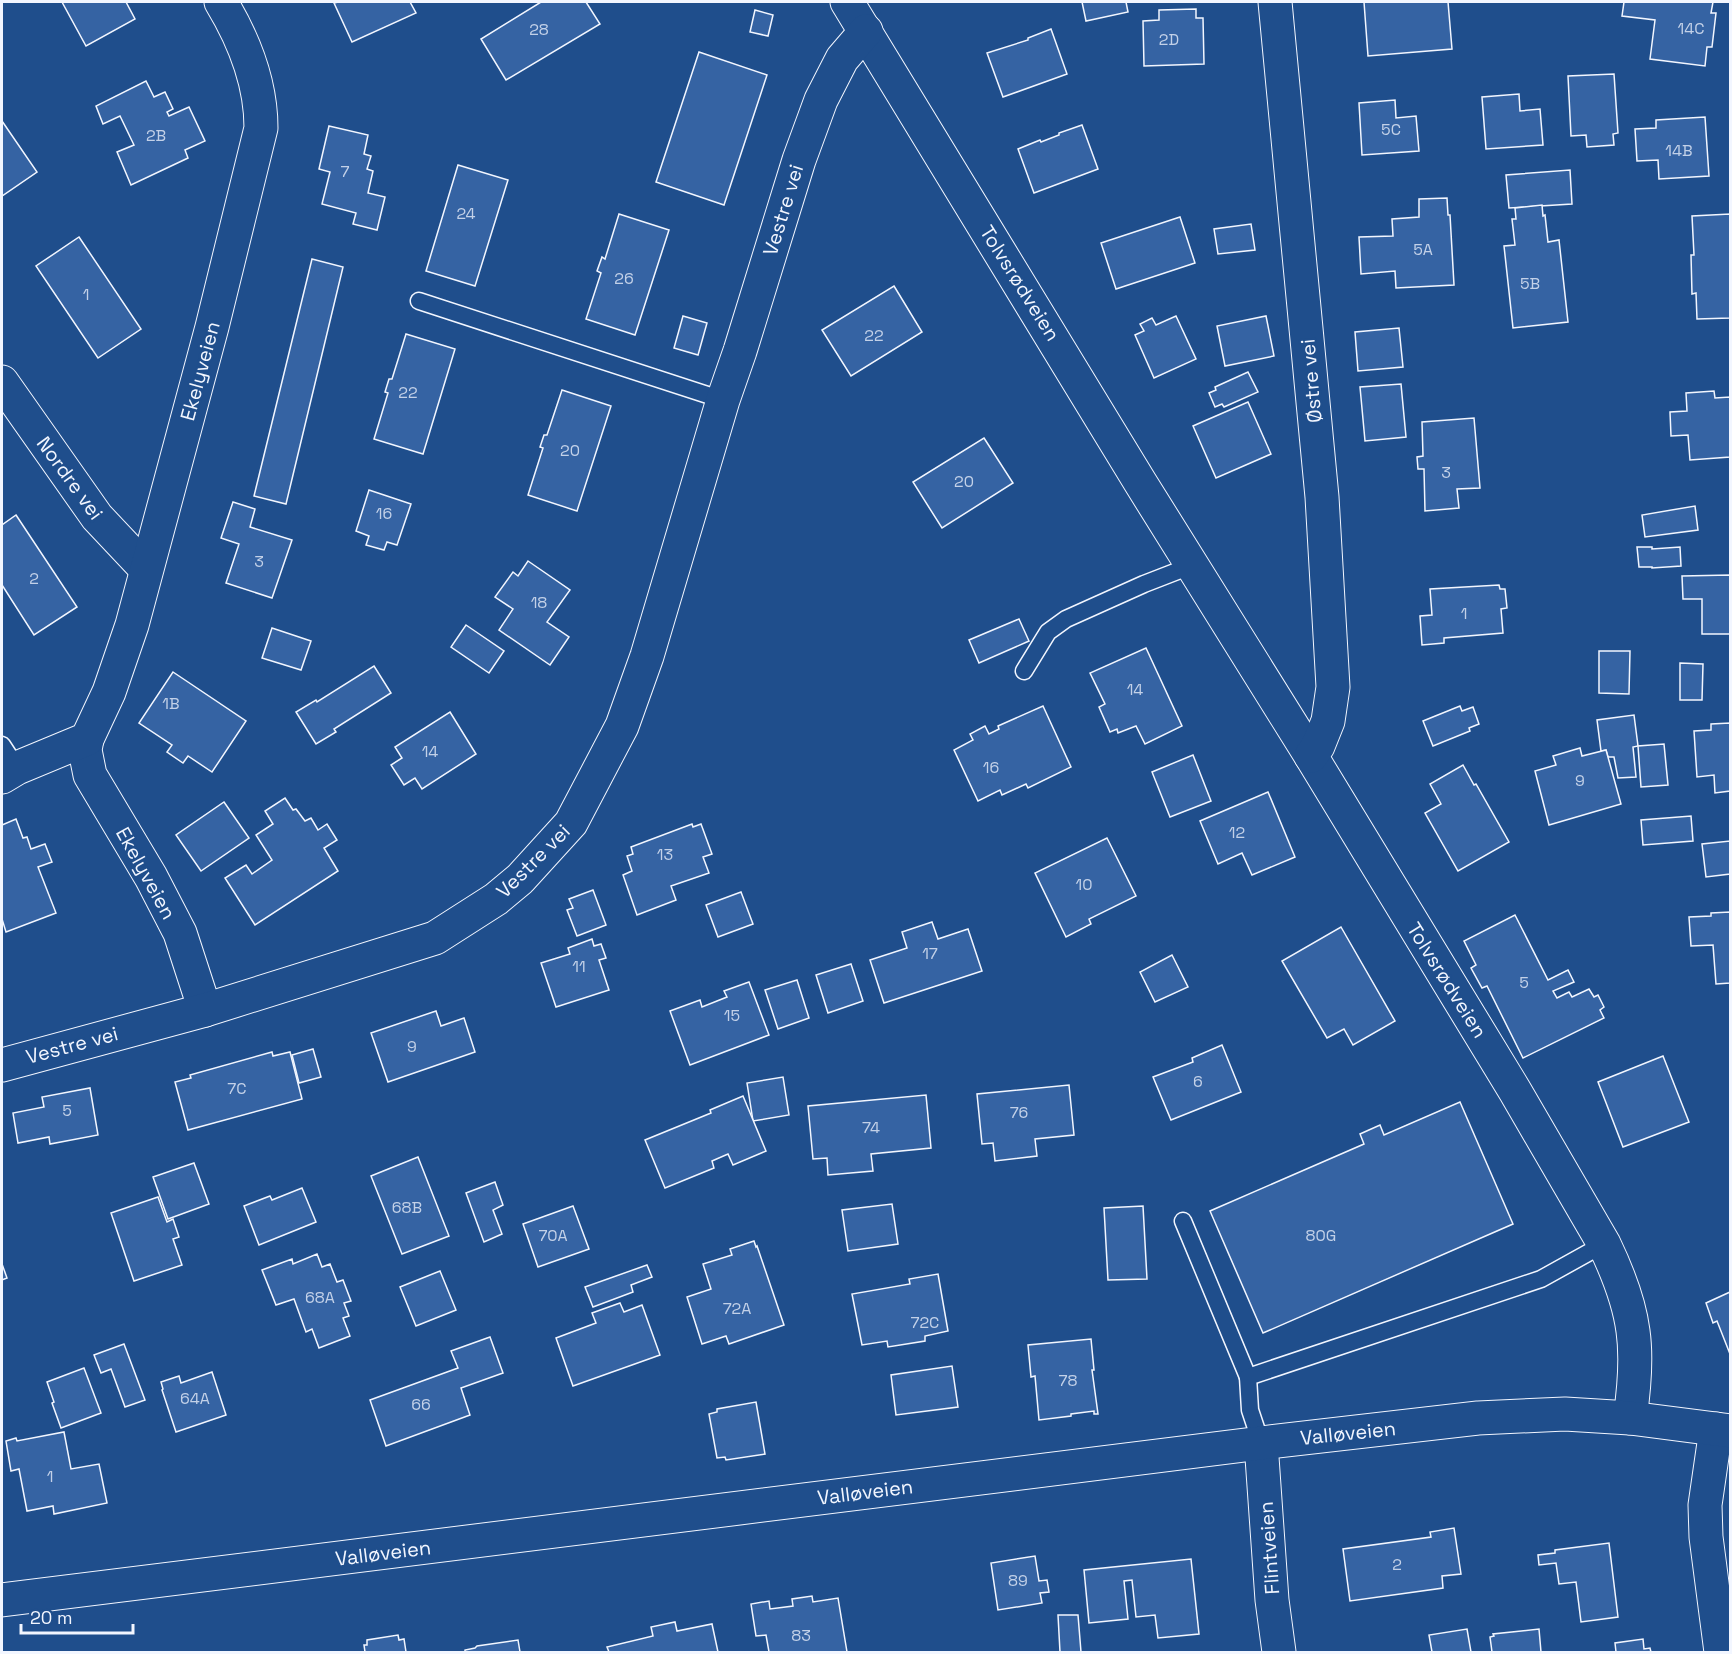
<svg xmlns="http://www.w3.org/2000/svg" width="1732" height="1654" font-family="'Space Grotesk',sans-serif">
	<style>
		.building { fill: #3563a3; stroke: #f2f6ff; stroke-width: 1.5 }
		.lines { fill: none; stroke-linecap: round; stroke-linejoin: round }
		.service-casing { stroke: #f2f6ff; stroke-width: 19 }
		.minor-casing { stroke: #f2f6ff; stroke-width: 35 }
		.secondary-casing { stroke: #f2f6ff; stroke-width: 35 }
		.service { stroke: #1f4e8c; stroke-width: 16 }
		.minor { stroke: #1f4e8c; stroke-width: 33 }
		.secondary { stroke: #1f4e8c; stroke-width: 33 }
		.labels { text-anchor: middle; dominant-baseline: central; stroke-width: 4.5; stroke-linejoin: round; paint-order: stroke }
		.number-label { font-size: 16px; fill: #c3d1e8 }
		.street-label { font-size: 20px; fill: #f2f6ff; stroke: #1f4e8c }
	</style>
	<rect width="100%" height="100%" fill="#1f4e8c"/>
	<g class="building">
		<path d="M62,2h64l9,17 -49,27z"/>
		<path d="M338,2h72l6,11 -64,29 -18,-39z"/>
		<path d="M541,2h45l14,22 -94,56 -25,-41z"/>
		<path d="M1082,2h44l2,10 -42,9z"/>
		<path d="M1364,2h84l4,47 -84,7z"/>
		<path d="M1624,2h89l-2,11h5l-4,34h-5l-2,19 -55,-7 5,-39 -33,-4z"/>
		<path d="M1196,9v9h7l1,46 -60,2 -1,-45 16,-1v-10z"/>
		<path d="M755,10l18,5 -5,21 -18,-4z"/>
		<path d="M1051,29l16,45 -64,23 -16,-44 41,-13v-2z"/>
		<path d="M699,52l68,23 -43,130 -68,-23z"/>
		<path d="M1614,74l4,59 -5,1 1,11 -27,2 -1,-12 -15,1 -3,-60z"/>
		<path d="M146,81l8,16 11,-5 8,17 -6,3 2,4 20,-9 16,34 -20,9 3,8 -57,27 -14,-33 17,-7 -14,-29 -17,8 -7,-18z"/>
		<path d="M1519,94l1,17 20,-2 3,36 -57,4 -4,-52z"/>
		<path d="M1395,100l1,18 20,-2 3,35 -57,4 -3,-52z"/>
		<path d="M1705,117l4,59 -50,3 -1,-19 -21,1 -2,-32 21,-1v-8z"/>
		<path d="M2,121l35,51 -35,24z"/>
		<path d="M1082,125l16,44 -64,24 -16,-44 22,-9 1,2 18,-7v-2z"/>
		<path d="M329,126l39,9 -4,19 7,2 -4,13 6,2 -5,22 17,4 -8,33 -24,-6 3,-11 -34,-9 8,-32 -11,-3z"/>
		<path d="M458,165l50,15 -33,106 -49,-15z"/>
		<path d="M1570,170l2,34 -63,4 -3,-33z"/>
		<path d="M1447,198l1,17h2l4,70 -58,3 -1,-17 -34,3 -2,-37 34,-1 -1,-17 27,-2v-18z"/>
		<path d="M1542,205l1,11 2,-1 3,27 11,-2 9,82 -55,6 -9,-82 11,-1 -3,-26h4l-1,-11z"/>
		<path d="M619,214l50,16 -34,105 -49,-16 15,-46 -4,-2 5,-14 3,2z"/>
		<path d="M1730,214v104l-33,1 -1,-26 -4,1 -1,-39h3l-2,-39z"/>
		<path d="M1180,217l15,46 -79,26 -15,-46z"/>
		<path d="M1251,224l4,26 -37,4 -4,-25z"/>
		<path d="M79,237l62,92 -43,29 -62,-92z"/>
		<path d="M312,259l31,8 -57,237 -32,-8z"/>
		<path d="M894,286l28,46 -71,44 -29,-46z"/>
		<path d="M683,316l24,7 -9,32 -24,-7z"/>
		<path d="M1176,316l20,43 -42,19 -19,-43 9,-4 -4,-7 12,-6 4,7z"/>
		<path d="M1266,316l8,40 -49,10 -8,-40z"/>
		<path d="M1399,328l4,39 -45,4 -3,-39z"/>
		<path d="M406,334l49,15 -32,105 -49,-15 14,-46 -3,-1 4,-13h3z"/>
		<path d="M1248,372l10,20 -34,15 -2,-3 -7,3 -6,-14 7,-3 -1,-3z"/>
		<path d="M1401,384l5,53 -41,4 -5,-54z"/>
		<path d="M562,390l49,16 -34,105 -49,-16 15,-47 -3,-1 4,-12h3z"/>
		<path d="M1714,391l1,7 15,-1v60l-40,3 -2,-25 -17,1 -1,-24 17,-1 -1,-18z"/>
		<path d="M1248,402l23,52 -55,24 -23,-52z"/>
		<path d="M1474,418l6,70 -23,1 2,19 -34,3 -1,-42h-6l-1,-12 6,-1 -1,-34z"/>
		<path d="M984,438l29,45 -71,45 -29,-46z"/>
		<path d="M369,490l42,14 -14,41 -10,-3 -3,8 -18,-5 3,-9 -13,-5z"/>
		<path d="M233,502l22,7 -5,18 42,13 -20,58 -46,-15 13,-39 -18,-6z"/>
		<path d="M1695,506l3,24 -53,7 -3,-22z"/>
		<path d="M16,515l61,92 -43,28 -32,-50v-60z"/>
		<path d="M1637,547h15v2l28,-2 1,19 -29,2v-1h-13z"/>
		<path d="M528,561l42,29 -23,32 22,15 -19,28 -51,-35 14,-21 -18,-12 18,-25 5,4z"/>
		<path d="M1730,575v59h-28v-35h-19l-1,-23z"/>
		<path d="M1499,585l1,4h5l2,19 -6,1 2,24 -59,5v5l-22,2 -2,-29 12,-1 -2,-26z"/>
		<path d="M1019,619l10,22 -50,22 -10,-23z"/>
		<path d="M466,625l38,26 -15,22 -38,-26z"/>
		<path d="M272,628l39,13 -10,29 -39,-12z"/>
		<path d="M1146,648l36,78 -37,18 -9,-18 -18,7 -1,-4 -7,3 -11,-25 6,-3 -15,-31z"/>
		<path d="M1599,651h31l-1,43 -30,-1z"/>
		<path d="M1680,663l23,1 -1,36h-22z"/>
		<path d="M374,666l17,27 -57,36 2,3 -20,12 -20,-32 20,-12 1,2z"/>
		<path d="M173,672l73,49 -34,51 -24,-16 -5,7 -16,-11 5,-7 -33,-22z"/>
		<path d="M1043,706l28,61 -43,21 -2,-4 -24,11 -2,-5 -22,11 -24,-51 19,-10 -3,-6 15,-8 4,8 10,-5 -1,-3z"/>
		<path d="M1460,706l2,5 11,-4 6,17 -10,4 1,3 -37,15 -10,-25z"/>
		<path d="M450,712l26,42 -54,35 -7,-11 -11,7 -13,-20 11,-7 -7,-11z"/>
		<path d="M1634,715l4,31 -5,1 3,30 -18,1 -4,-21h-6l-2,-7 -5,1 -4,-31z"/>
		<path d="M1730,723v68l-15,2 -1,-18 -17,2 -3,-46 17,-1v-6z"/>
		<path d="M1664,744l4,41 -27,2 -3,-41z"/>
		<path d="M1580,748l2,8 24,-6 15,54 -72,21 -14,-54 21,-6 -3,-9z"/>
		<path d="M1193,755l18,46 -41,16 -18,-45z"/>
		<path d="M1463,765l11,20 2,-1 33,58 -51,29 -33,-58 16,-9 -11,-20z"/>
		<path d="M1268,792l27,65 -43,18 -10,-22 -24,11 -18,-43z"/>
		<path d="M285,798l8,12 3,-1 9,12 6,-3 7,12 9,-6 10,16 -13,8 14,23 -83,54 -30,-47 21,-13 6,9 20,-14 -16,-25 17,-11 -8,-13z"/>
		<path d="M224,802l25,36 -48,33 -25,-36z"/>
		<path d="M1691,816l2,25 -50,4 -2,-25z"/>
		<path d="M16,819l7,19 4,-1 4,12 14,-5 7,18 -14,5 18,46 -50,19 -4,-13v-94z"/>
		<path d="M692,824l1,3 8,-3 11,30 -9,3 6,16 -38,13 5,14 -39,15 -14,-40 9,-4 -5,-15 6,-2 -2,-7z"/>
		<path d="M1107,838l29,58 -47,23 2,5 -25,13 -31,-64z"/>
		<path d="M1730,841v33l-24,3 -4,-33z"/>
		<path d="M593,890l13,35 -29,11 -10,-26 6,-2 -4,-9z"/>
		<path d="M741,892l12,32 -35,13 -12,-32z"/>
		<path d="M1730,912v71l-14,1 -3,-39 -22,1 -2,-29 22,-1v-3z"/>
		<path d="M1515,915l33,65 20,-10 6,12 -21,9 4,7 12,-6 3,5 17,-8 5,8 4,-2 6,12 -4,3 4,8 -81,40 -36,-72 -5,2 -11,-20 5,-3 -12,-24z"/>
		<path d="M932,922l6,17 30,-10 14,42 -98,32 -14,-43 37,-12 -5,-16z"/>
		<path d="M1341,927l54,94 -42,24 -9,-16 -17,9 -45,-77z"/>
		<path d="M592,939l2,7 7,-2 5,14 -7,2 10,30 -53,17 -15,-44 29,-9 -2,-6z"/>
		<path d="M1172,955l16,32 -33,15 -15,-30z"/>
		<path d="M851,964l12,37 -35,12 -12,-38z"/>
		<path d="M797,980l12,38 -31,11 -13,-39z"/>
		<path d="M749,982l20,53 -79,30 -20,-54 30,-11 2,7 25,-10 -3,-6z"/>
		<path d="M436,1011l5,15 23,-8 11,34 -87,30 -17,-49z"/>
		<path d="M1222,1045l19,47 -70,28 -18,-43 40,-15 -1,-4z"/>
		<path d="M313,1049l8,28 -22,6 -7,-28z"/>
		<path d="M272,1052l1,4 17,-4 12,47 -114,31 -13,-48 16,-4 -1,-3z"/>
		<path d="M1663,1056l26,66 -66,25 -25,-65z"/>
		<path d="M783,1077l6,38 -36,6 -6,-38z"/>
		<path d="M1069,1085l5,50 -39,4 2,17 -42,5 -2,-18 -11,1 -5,-50z"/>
		<path d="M90,1088l8,47 -48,9 -1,-7 -31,6 -5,-30 31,-6 -2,-10z"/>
		<path d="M926,1095l5,53 -60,6 2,17 -45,4 -1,-17 -14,1 -5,-53z"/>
		<path d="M743,1096l23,55 -33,14 -5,-11 -16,7 2,7 -49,20 -20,-48 66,-27 -1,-3z"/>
		<path d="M1460,1102l53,122 -250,109 -53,-122 154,-67 -4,-10 20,-9 4,10z"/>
		<path d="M418,1157l31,79 -47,18 -31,-78z"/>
		<path d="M194,1163l15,41 -41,15 -15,-42z"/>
		<path d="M495,1182l8,23 -10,5 9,24 -18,8 -18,-49z"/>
		<path d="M302,1188l14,34 -57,23 -15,-39 26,-10 2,4z"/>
		<path d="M158,1197l9,25 6,-3 6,18 -6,2 9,26 -48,16 -23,-68z"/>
		<path d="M892,1204l6,40 -50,7 -6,-41z"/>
		<path d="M573,1206l16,43 -51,18 -15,-43z"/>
		<path d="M1143,1206l4,73 -39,1 -4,-72z"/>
		<path d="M754,1241l2,6 1,-1 27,79 -55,19 -3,-8 -24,8 -15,-47 24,-8 -8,-25 29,-9 -2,-6z"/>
		<path d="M317,1254l5,13 8,-3 7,18 6,-2 8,21 -7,2 5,13 -6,2 7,18 -31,12 -7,-19 -6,3 -12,-33 -18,6 -14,-35 30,-11 1,5z"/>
		<path d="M2,1264l5,14 -5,2z"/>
		<path d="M647,1265l5,12 -21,8 2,7 -40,15 -8,-20z"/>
		<path d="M440,1271l16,39 -40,16 -16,-39z"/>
		<path d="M938,1274l10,57 -23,5v5l-37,6 -1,-6 -25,4 -10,-51 58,-10 -1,-5z"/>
		<path d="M1730,1292v62l-13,-33 -4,2 -7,-20z"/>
		<path d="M620,1303l4,9 18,-7 18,50 -87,31 -17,-48 40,-15 -4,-10z"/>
		<path d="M490,1337l13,36 -42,15 9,27 -84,31 -16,-46 88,-32 -7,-17z"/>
		<path d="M1091,1339l3,31h-2l6,44h-4v-3l-23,3v2l-32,4 -4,-44 -4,1 -3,-32z"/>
		<path d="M124,1344l21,56 -20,7 -14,-38 -10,4 -7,-18z"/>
		<path d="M952,1366l6,41 -62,8 -5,-40z"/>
		<path d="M84,1368l17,45 -40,15 -9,-25 2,-1 -7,-20z"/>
		<path d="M212,1372l14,43 -50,17 -14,-42 1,-1 -2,-7 18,-6 2,7z"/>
		<path d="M756,1402l9,52 -39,6 -1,-3 -8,1 -8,-44 8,-2v-3z"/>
		<path d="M64,1432l7,37 28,-5 8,39 -53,11 -1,-8 -26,5 -8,-42 -8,2 -5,-30 10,-3 1,3z"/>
		<path d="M1454,1528l7,46 -19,2 1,12 -93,13 -7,-52 88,-12 -1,-5z"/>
		<path d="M1609,1543l9,74 -37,5 -5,-40 -17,2 -3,-21 -17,2 -1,-10 17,-2v-3z"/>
		<path d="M1035,1556l4,25 8,-1 2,12 -9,1 2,10 -44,7 -7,-47z"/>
		<path d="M1191,1559l8,75 -41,4 -3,-23 -19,2 -4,-37 -8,1 4,38 -39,4 -5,-53z"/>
		<path d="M812,1596l1,6 25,-4 9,54h-78l-3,-17 -10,1 -5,-32 18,-3 1,8 23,-3 -1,-7z"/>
		<path d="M1058,1615h20l3,37h-21z"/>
		<path d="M675,1622l2,9 35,-7 6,28h-109l-2,-5 46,-11 -2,-9z"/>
		<path d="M1467,1629l4,23h-39l-3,-17z"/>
		<path d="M1539,1629l2,23h-49l-2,-15 4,-1 -1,-2z"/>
		<path d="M398,1635l1,5 5,-1 2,13h-41l-1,-7h3v-5z"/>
		<path d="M1643,1639l1,10 6,-1 1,4h-35l-1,-9z"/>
		<path d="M518,1640l2,12h-55v-2l10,-2 2,-2z"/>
	</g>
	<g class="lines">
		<defs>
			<g id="service">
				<path d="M419,301l304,99"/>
				<path d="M1024,671l24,-39 18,-13 78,-35 49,-19"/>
				<path d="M2,745l15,23"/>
				<path d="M1183,1221l65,156"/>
				<path d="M1261,1443l-11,-33 -2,-33 293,-98 63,-35"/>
			</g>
			<g id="minor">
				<path d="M847,2l293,480 171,274 204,335 89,153c13,27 25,56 29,87 4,28 1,59 -3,87"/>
				<path d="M1275,2l47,495 11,190 -5,34 -10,25 -7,10"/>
				<path d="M2,382l95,135 49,52"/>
				<path d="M87,739l-2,11 5,25 61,102 29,56 25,77"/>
				<path d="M2,777l15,-9 70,-29 22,-47 23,-67 80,-298 49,-199c0,-46 -17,-88 -40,-126"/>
				<path d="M2,1065l203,-55 230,-72 61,-39 24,-20 51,-56 51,-97 25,-70 76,-256 17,-49 59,-191 22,-60 21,-41 24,-28"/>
				<path d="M1716,1429l-11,76 1,32 15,115"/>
				<path d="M1261,1443l11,157 7,52"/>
			</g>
			<path id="secondary" d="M2,1600l1259,-157 217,-25 87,-4 65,4 100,13"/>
		</defs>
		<use href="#service" class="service-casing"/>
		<use href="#minor" class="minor-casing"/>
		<use href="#secondary" class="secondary-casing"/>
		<use href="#service" class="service"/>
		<use href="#minor" class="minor"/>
		<use href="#secondary" class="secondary"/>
	</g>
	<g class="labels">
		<g class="number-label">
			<text x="1691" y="28">14C</text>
			<text x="539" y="29">28</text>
			<text x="1169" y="39">2D</text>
			<text x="1391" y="129">5C</text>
			<text x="156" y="135">2B</text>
			<text x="1679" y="150">14B</text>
			<text x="345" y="171">7</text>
			<text x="466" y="213">24</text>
			<text x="1423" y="249">5A</text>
			<text x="624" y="278">26</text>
			<text x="1530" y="283">5B</text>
			<text x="86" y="294">1</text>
			<text x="874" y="335">22</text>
			<text x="408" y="392">22</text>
			<text x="570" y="450">20</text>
			<text x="1446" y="472">3</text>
			<text x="964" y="481">20</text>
			<text x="384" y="513">16</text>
			<text x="259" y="561">3</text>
			<text x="34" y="578">2</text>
			<text x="539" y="602">18</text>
			<text x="1464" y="613">1</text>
			<text x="1135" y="689">14</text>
			<text x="171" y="703">1B</text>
			<text x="430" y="751">14</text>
			<text x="991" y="767">16</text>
			<text x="1580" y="780">9</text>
			<text x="1237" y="832">12</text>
			<text x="665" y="854">13</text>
			<text x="1084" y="884">10</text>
			<text x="930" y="953">17</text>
			<text x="579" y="966">11</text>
			<text x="1524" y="982">5</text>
			<text x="732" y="1015">15</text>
			<text x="412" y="1046">9</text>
			<text x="1198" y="1081">6</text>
			<text x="237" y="1088">7C</text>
			<text x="67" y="1110">5</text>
			<text x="1019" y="1112">76</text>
			<text x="871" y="1127">74</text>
			<text x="407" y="1207">68B</text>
			<text x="553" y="1235">70A</text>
			<text x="1321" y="1235">80G</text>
			<text x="320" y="1297">68A</text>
			<text x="737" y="1308">72A</text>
			<text x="925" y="1322">72C</text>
			<text x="1068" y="1380">78</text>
			<text x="195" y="1398">64A</text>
			<text x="421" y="1404">66</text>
			<text x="50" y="1476">1</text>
			<text x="1397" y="1564">2</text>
			<text x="1018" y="1580">89</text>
			<text x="801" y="1635">83</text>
		</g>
		<g class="street-label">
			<text transform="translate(783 210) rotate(-73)">Vestre vei</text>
			<text transform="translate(1020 283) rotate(58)">Tolvsrødveien</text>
			<text transform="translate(200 371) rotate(-75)">Ekelyveien</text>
			<text transform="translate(1311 381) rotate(-95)">Østre vei</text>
			<text transform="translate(70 478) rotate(54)">Nordre vei</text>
			<text transform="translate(533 861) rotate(-45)">Vestre vei</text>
			<text transform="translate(146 873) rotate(61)">Ekelyveien</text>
			<text transform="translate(1447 980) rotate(58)">Tolvsrødveien</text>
			<text transform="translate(72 1045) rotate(-15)">Vestre vei</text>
			<text transform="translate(1348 1433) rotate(-6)">Valløveien</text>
			<text transform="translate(865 1492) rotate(-7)">Valløveien</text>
			<text transform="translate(1269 1548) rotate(-94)">Flintveien</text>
			<text transform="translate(383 1553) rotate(-7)">Valløveien</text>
		</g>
	</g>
	<rect width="1732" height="1654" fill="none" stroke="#f2f6ff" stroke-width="6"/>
	<path d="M21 1624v9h112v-9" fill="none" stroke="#f2f6ff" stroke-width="3"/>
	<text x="30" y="1624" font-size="18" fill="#f2f6ff" stroke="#1f4e8c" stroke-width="4.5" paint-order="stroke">20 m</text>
</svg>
